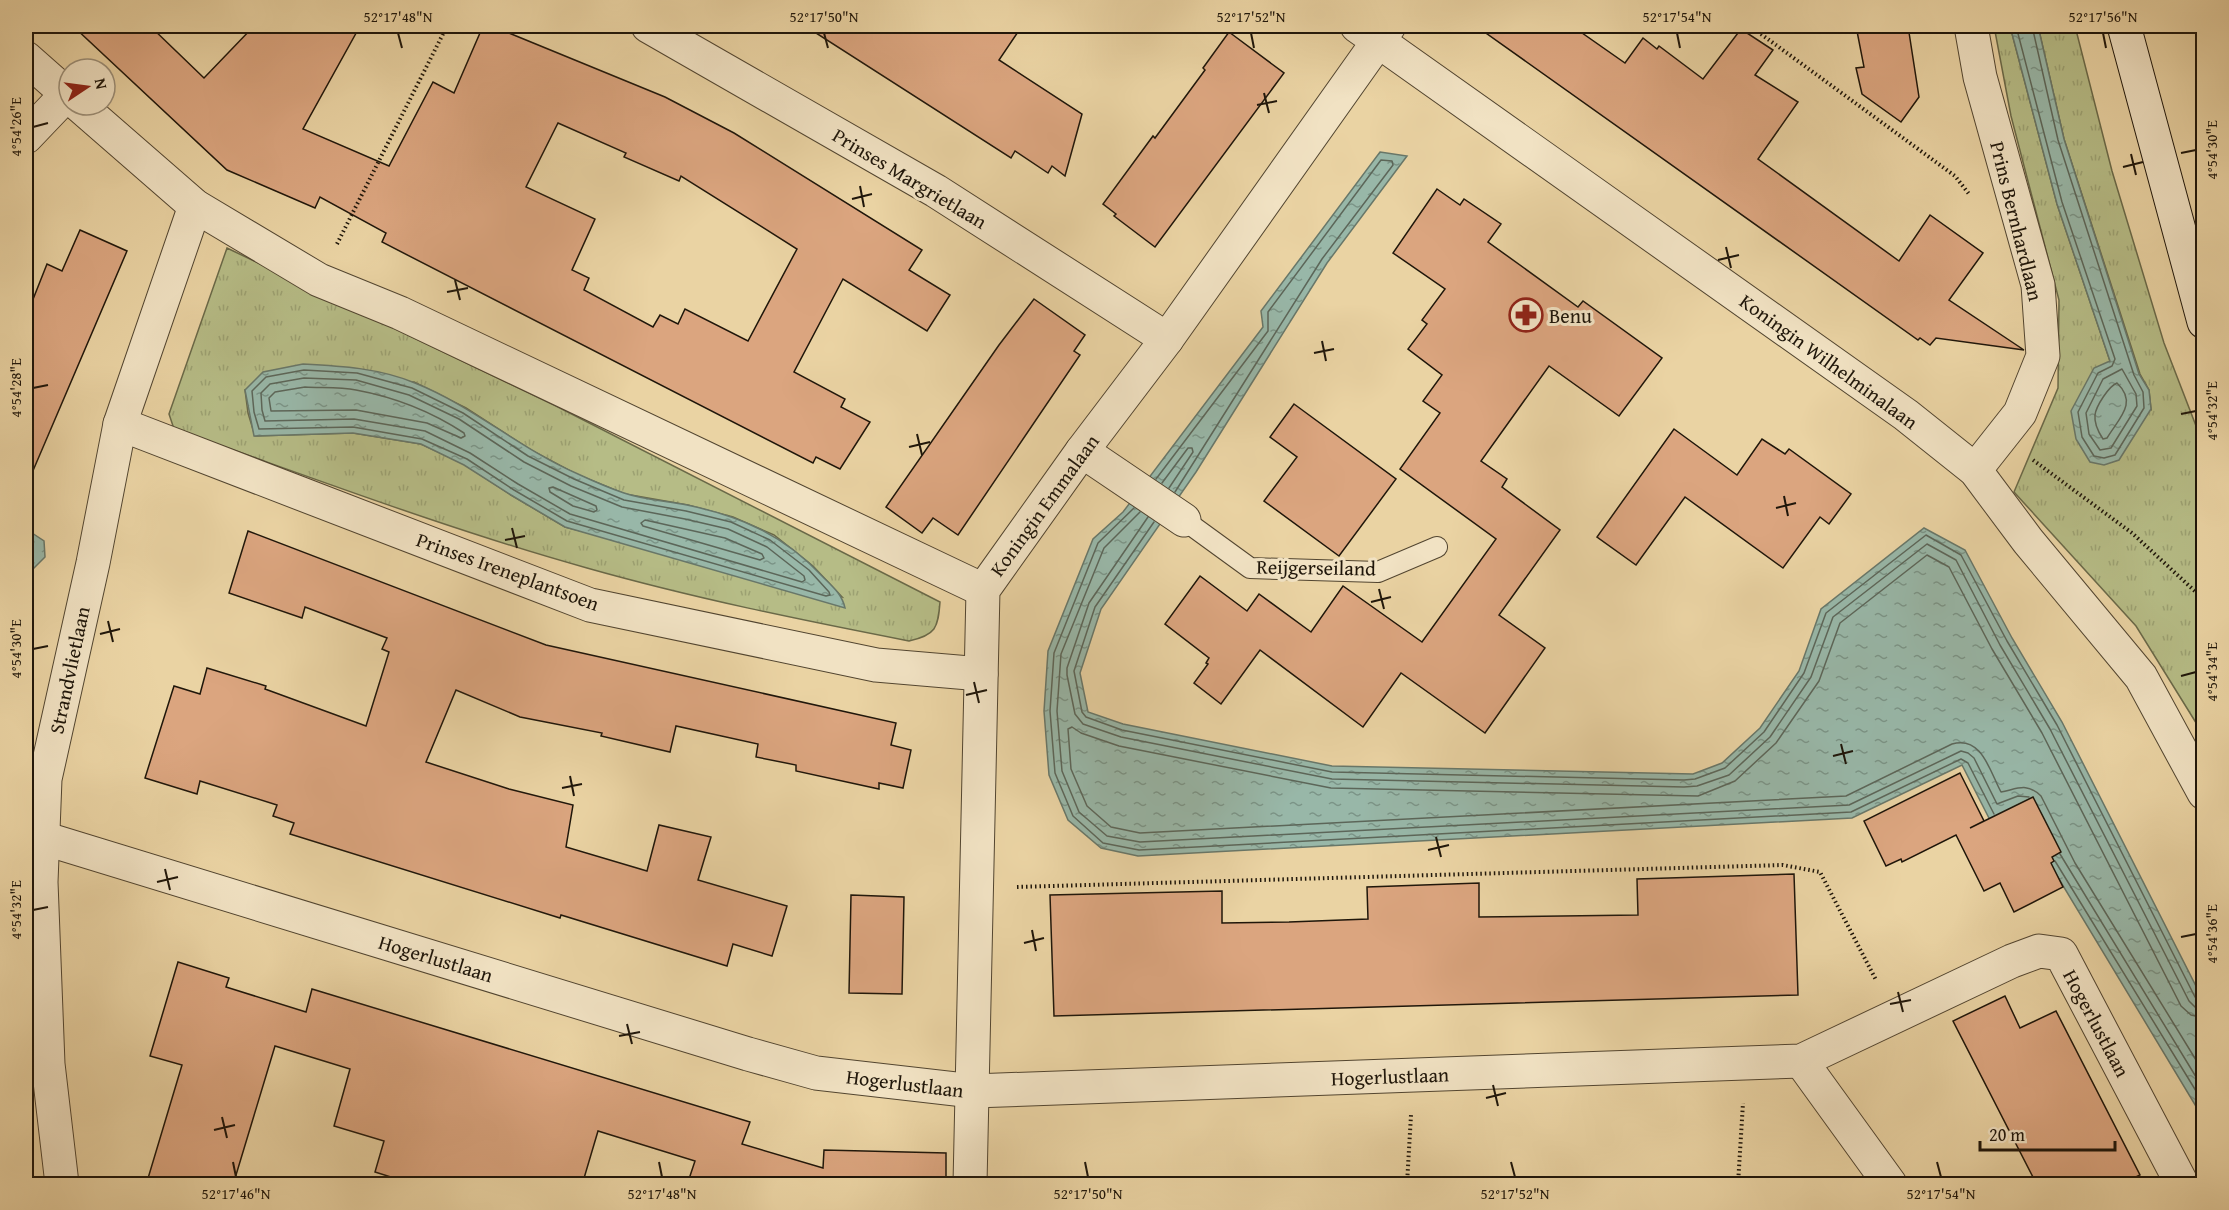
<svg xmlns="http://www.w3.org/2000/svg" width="2229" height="1210" font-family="'Gentium Book Plus',serif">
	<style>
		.grass { fill: url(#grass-tufts); stroke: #6a6948; stroke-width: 1.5; fill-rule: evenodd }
		.water { fill: url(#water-ripples); stroke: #687769; stroke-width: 1.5 }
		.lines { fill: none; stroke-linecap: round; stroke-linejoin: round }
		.shore { stroke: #5c6659; stroke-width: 1.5 }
		.building { fill: #dba57f; stroke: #1f160a; stroke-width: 1.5; fill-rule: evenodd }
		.lane-casing { stroke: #524530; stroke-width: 22 }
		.street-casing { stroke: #524530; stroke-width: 35 }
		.secondary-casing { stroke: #1f160a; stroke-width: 35 }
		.path { stroke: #1f160a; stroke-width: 4; stroke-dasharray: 1.5 3; stroke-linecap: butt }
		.lane { stroke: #f1e2c3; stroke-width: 20 }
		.street { stroke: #f1e2c3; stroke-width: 33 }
		.secondary { stroke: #f1e2c3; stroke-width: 33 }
		.ticks { fill: none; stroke: #1f160a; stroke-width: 2 }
		.labels { text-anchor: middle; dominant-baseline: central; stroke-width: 6; stroke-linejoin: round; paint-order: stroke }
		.street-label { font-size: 20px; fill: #1f160a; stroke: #f1e2c3 }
		.poi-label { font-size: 20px; fill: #1f160a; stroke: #f1e2c3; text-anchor: start }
		.neatline { fill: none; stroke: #1f160a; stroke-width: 2 }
		.ticks-label { font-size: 15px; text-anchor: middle; fill: #1f160a }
	</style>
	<defs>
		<pattern id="grass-tufts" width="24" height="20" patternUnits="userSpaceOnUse" patternTransform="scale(1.5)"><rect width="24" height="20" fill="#b6bc86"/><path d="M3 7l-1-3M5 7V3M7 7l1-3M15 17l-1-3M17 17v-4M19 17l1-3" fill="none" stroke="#9ca172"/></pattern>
		<pattern id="water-ripples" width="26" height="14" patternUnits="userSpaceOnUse" patternTransform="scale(1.5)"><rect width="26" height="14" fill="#98b7a8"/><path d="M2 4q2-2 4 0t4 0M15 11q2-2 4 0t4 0" fill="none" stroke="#7b9487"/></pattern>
	</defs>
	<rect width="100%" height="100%" fill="#ead3a3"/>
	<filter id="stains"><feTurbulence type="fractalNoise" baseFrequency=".00333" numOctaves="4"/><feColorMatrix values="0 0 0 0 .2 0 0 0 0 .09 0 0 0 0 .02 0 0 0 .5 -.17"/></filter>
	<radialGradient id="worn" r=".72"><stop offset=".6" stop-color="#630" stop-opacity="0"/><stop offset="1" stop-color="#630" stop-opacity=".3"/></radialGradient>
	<g class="grass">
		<path d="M1994,26h16l47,178 53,157 41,48 -2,-19 -9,-16 -76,-235 -26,-113h37l37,145 52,172 39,101v290l-67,-108 -122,-134 44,-104 1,-88 -48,-184z"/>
		<path d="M227,248l329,158 384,196c-2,26 -4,33 -31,39 -108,-21 -216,-43 -322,-73 -140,-39 -276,-91 -413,-139l-5,-15zM414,382l52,26 65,42 45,24 49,20 63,11 45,12 41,18 39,31 29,31 -277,-70 -54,-32 -47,-31 -43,-20 -68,-11 -98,3 -7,-23 -3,-23z"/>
	</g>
	<g class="water">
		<path d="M2010,26h28l26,113 75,235 10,16 2,19 -32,51 -15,5 -14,-3 -14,-23 -5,-28 23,-43 16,-7 -53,-157z"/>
		<path d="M1380,152l27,4 -80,107 -131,209 -95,137 -21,64 8,39 35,12 209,42 361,8 29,-11 38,-35 39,-57 22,-62 103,-81 41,22 47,88 50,84 141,278v118l-147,-244 -64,-50 -30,-59 -110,53 -714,38 -37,-8 -33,-28 -19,-45 -5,-64 4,-60 45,-112 30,-27 140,-185 -2,-16z"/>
		<path d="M303,364c38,2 76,4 112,19 58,23 105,66 163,91 15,7 31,14 46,19 20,7 43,8 63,12 53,11 97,30 135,71 10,10 20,18 23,32l-280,-81 -54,-32 -47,-30 -43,-21 -68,-11 -99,3 -9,-46 18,-18z"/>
		<path d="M26,529l18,12 1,16 -19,19z"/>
	</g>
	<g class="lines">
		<g class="shore">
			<path d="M2016,26l46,176 53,157 -3,7 -14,7 -20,39 4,25 12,19 10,2 11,-3 29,-47 -1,-16 -9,-17 -76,-235 -26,-114"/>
			<path d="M2122,369l14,25 1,12 -26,42 -11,2 -11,-16 -3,-21 17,-34z"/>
			<path d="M304,370l53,3 55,15 51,25 65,43 46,23 50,21 62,11 45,11 39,18 39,30 20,22 1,3 -4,1 -259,-75 -53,-31 -47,-31 -45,-20 -69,-12 -94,2 -5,-17 -2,-21 14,-14z"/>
			<path d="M304,378l52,2 53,15 50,24 65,43 47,24 51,21 63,12 43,10 39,18 37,29 1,4 -3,2 -232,-68 -52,-30 -48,-31 -45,-22 -71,-12 -89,2 -3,-11 -1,-17 9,-9z"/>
			<path d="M2117,383c21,20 2,35 -10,55l-4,1c-4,-6 -9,-15 -8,-24 1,-9 14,-29 22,-32z"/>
			<path d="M305,387c17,1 35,0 51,3 38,7 76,22 108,43l1,3 -4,2 -34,-15 -71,-13 -85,1 -2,-13 6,-6z"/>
			<path d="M1156,479l112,-148v-19l113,-152 11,1 1,4 -71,94 -147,233"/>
			<path d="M1162,483l26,-35h4l1,4 -24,36"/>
			<path d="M553,487l43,19 1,4 -3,2 -21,-6 -23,-14 -1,-4z"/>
			<path d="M1134,508l-36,35 -44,110 -4,58 5,62 18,43 30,27 36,7 712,-38 110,-53 7,4 26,51"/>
			<path d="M1140,512l-36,36 -43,106 -4,57 5,60 17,41 28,24 33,6 709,-37 112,-54 7,2 6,5 23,46 21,-8 11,1"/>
			<path d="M1148,517l-59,86 -22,65v7l8,39 8,10 38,13 211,42 352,8 13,-1 32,-11 41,-38 41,-60 22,-60 94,-73 29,16 44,85 50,84 139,272 6,6 9,1"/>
			<path d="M645,520l80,18 37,16 2,4 -4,2 -117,-34 -2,-3z"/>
			<path d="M1154,522l-59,85 -21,64 8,41 4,5 36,13 210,42 352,8 11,-1 30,-11 39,-36 40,-59 22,-60 100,-78 35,20 46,86 50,84 138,272 9,4"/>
			<path d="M2060,854l144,236"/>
			<path d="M2055,861l149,243"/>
			<path d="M2204,1018l-13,-3 -10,-9 -139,-273 -50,-84 -43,-82 -22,-12 -87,68 -21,58 -43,62 -41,38 -37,15 -367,-8 -212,-42 -38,-13 -9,-6 -4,2 3,40 16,37 24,21 29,6 706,-37 106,-52c30,-9 38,28 49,48 16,-3 26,-10 40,4l34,67 129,210"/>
		</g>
	</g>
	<g class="building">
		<path d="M73,26h77l54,52 50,-52h106l-57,103 86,37 44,-84 21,11 29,-67h9l173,71 69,36 188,117 -13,20 41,25 -23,36 -84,-52 -49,93 51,27 -4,8 29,15 -30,47 -24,-12 -3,6 -431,-221 4,-9 -66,-36 -5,11 -88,-38zM558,123l68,30 -2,4 55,24 2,-5 116,73 -49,92 -63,-32 -7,15 -18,-9 -7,12 -69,-37 5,-12 -17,-8 23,-51 -69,-32z"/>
		<path d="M805,26h217l-23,34 83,54 -17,62 -13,-10 -4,7 -33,-22 -4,7z"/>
		<path d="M1476,26h96l53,37 18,-25 14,11 2,-3 44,33 38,-50 32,21 -18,25 43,27 -40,57 141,102 31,-46 53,38 -34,47 75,50 -88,-12 -6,7 -10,-7 -2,2z"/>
		<path d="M1856,26h52l11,71 -18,25 -39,-28 -6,-26 8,-1z"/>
		<path d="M1229,32l55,41 -129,174 -41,-31 2,-2 -13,-10 50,-68 2,2 50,-68 -2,-2z"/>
		<path d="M1437,189l23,16 4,-6 37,25 -13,18 90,65 5,-6 79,57 -43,58 -70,-50 -68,95 26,18 -5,8 58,43 -61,85 46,33 -60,85 -84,-60 -38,54 -103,-77 -39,54 -27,-21 14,-19 -2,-1 3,-5 -44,-34 35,-48 47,35 12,-17 52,38 32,-46 79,56 74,-103 -96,-70 40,-56 -17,-12 19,-26 -34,-26 19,-25 -5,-4 23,-31 -52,-36z"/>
		<path d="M80,230l47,21 -101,236v-170l21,-53 15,7z"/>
		<path d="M1034,299l51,36 -11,16 6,4 -122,180 -25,-17 -11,15 -36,-26 113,-162z"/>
		<path d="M1294,404l102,75 -57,77 -75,-55 33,-44 -27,-20z"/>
		<path d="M1674,429l63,46 25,-36 23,15 4,-5 62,45 -22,30 -9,-7 -37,51 -98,-71 -49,68 -39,-28z"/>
		<path d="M248,531l298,114 350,78 -5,22 20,5 -8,38 -24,-5v6l-83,-18v-6l-40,-8 2,-13 -82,-18 -6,26 -69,-16 1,-3 -82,-16 -64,-27 -30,72 83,27 64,16 -7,42 81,24 12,-46 52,12 -13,43 89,26 -15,50 -39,-12 -6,22 -166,-51 -1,3 -270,-84 4,-11 -21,-7 4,-11 -77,-24 -3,13 -52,-16 29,-92 26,8 7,-26 59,18 -1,3 101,37 23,-74 -7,-3 5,-11 -82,-31 -3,11 -73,-25z"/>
		<path d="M1960,773l24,48 -14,7 63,-31 28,55 -9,5 2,4 -3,2 12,24 -49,25 -14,-29 -16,8 -28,-56 -54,27 -1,-3 -15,7 -22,-45z"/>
		<path d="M1794,874l4,121 -744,21 -4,-121 172,-4v32l67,-1 79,-3 -1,-32 112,-4v34l159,-2 -1,-36z"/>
		<path d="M851,895l53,2 -2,97 -53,-1z"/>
		<path d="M178,962l51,16 -3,9 80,25 6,-23 438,133 -8,22 81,24 1,-18 122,3v32h-259l8,-24 -97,-30 -16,54h-166l-41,-13 9,-31 -50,-15 16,-57 -75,-23 -42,139h-87l36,-120 -32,-9z"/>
		<path d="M2005,996l15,32 36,-17 84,164 -21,10h-82l-84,-164z"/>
	</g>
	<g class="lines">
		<defs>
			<path id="lane" d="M1184,520l66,48 128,4 59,-25"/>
			<g id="street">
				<path d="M648,26l288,165 231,148"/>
				<path d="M1357,26l549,389 69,55 53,71 113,136 63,116"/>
				<path d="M1971,26l9,51 58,208 5,71 -23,57 -45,57"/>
				<path d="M26,58l43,38"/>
				<path d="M79,105l116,101 124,74 81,33 583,277"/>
				<path d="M26,137l41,-43"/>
				<path d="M120,424l470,181 286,60 105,9"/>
				<path d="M1082,451l102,69"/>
				<path d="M43,838l705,216 68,19 157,18 828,-30 211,-100 27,-10 22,3 121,230"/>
				<path d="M1801,1061l89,123"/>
				<path d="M62,1184l-14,-120 -7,-182 4,-103 48,-216 27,-139 75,-218"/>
				<path d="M970,1184l13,-594 99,-139 85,-112 222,-313"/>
			</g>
			<path id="secondary" d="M2124,26l80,296"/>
		</defs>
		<use href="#lane" class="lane-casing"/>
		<use href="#street" class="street-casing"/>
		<use href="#secondary" class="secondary-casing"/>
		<g class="path">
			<path d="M1750,26l205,150 14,18"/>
			<path d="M2200,26l4,15"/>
			<path d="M337,244l110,-218"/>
			<path d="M2033,460l99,73 66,61 6,9"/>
			<path d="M1017,887l766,-22 37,7 56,108"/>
			<path d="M1407,1184l4,-69"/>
			<path d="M1738,1184l5,-81"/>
		</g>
		<use href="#lane" class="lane"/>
		<use href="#street" class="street"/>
		<use href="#secondary" class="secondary"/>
	</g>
	<path class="ticks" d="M398,33l4,15M824,33l4,15M1251,33l3,15M1677,33l3,15M2103,33l3,15M1264,93l5,20M1257,105l20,-4M33,127l15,-4M2181,153l15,-3M2131,154l5,21M2123,167l20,-5M860,186l4,21M852,199l20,-5M1726,247l5,21M1718,260l21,-5M455,280l5,20M447,292l21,-4M1322,341l4,20M1314,353l20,-4M33,388l15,-3M2181,414l15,-3M917,434l5,21M909,447l21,-5M1784,496l4,20M1776,508l20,-5M512,528l5,20M505,540l20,-4M1379,589l5,20M1371,602l20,-5M108,621l5,21M100,634l20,-5M33,649l15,-3M2181,676l15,-4M974,682l5,21M966,695l21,-5M1841,744l5,20M1833,756l20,-5M570,776l4,20M562,788l20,-4M1436,837l5,20M1428,850l21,-5M165,869l5,21M157,882l21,-5M33,910l15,-3M1032,930l4,21M2181,937l15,-3M1024,943l20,-5M1898,992l5,20M1890,1004l21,-4M627,1024l5,20M619,1036l21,-4M1493,1085l5,21M1486,1098l20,-5M222,1117l5,21M214,1130l21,-5M233,1162l3,15M659,1162l3,15M1085,1162l3,15M1511,1162l4,15M1937,1162l4,15"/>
	<defs>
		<symbol id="pharmacy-ring" viewBox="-11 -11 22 22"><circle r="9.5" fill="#f1e2c3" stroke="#8f2418" stroke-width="1.5"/><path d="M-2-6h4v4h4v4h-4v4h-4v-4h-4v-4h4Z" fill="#8f2418"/></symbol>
	</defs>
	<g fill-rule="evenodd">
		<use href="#pharmacy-ring" x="1507" y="296" width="38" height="38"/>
	</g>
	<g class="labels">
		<g class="street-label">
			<text transform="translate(910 178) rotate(31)">Prinses Margrietlaan</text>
			<text transform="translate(2017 221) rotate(76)">Prins Bernhardlaan</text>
			<text transform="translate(1829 361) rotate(36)">Koningin Wilhelminalaan</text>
			<text transform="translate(1044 505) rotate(-54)">Koningin Emmalaan</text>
			<text transform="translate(1316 567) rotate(1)">Reijgerseiland</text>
			<text transform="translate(508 571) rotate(20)">Prinses Ireneplantsoen</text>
			<text transform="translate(69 670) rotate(-78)">Strandvlietlaan</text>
			<text transform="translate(436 958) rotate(17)">Hogerlustlaan</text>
			<text transform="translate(2097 1023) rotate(62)">Hogerlustlaan</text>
			<text transform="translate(1390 1076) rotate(-2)">Hogerlustlaan</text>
			<text transform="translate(905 1083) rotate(7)">Hogerlustlaan</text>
		</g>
		<g class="poi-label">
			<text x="1549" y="315">Benu</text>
		</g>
	</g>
	<rect width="2229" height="1210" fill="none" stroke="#ead3a3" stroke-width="66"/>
	<g transform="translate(87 87) rotate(77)"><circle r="28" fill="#f1e2c3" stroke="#9d9079" stroke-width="1.5"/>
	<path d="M0-4.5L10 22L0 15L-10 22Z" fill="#8f2418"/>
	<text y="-9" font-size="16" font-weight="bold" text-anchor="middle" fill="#1f160a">N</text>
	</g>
	<path d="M1980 1141v9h135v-9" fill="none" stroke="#1f160a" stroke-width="3"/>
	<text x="1989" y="1141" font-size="18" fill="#1f160a" stroke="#f1e2c3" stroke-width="4.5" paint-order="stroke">20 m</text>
	<rect x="33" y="33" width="2163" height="1144" class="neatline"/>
	<g class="ticks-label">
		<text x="398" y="22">52°17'48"N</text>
		<text x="824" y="22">52°17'50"N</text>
		<text x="1251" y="22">52°17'52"N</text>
		<text x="1677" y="22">52°17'54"N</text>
		<text x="2103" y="22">52°17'56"N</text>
		<text transform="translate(16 127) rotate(-90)" y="5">4°54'26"E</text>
		<text transform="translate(2212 150) rotate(-90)" y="5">4°54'30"E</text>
		<text transform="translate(16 388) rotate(-90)" y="5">4°54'28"E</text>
		<text transform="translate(2212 411) rotate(-90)" y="5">4°54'32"E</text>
		<text transform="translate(16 649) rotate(-90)" y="5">4°54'30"E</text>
		<text transform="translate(2212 672) rotate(-90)" y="5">4°54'34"E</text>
		<text transform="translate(16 910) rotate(-90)" y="5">4°54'32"E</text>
		<text transform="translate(2212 934) rotate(-90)" y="5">4°54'36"E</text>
		<text x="236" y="1199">52°17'46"N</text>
		<text x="662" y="1199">52°17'48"N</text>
		<text x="1088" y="1199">52°17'50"N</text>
		<text x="1515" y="1199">52°17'52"N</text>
		<text x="1941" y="1199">52°17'54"N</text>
	</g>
	<rect width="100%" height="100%" filter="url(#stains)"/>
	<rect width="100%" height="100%" fill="url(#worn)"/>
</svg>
